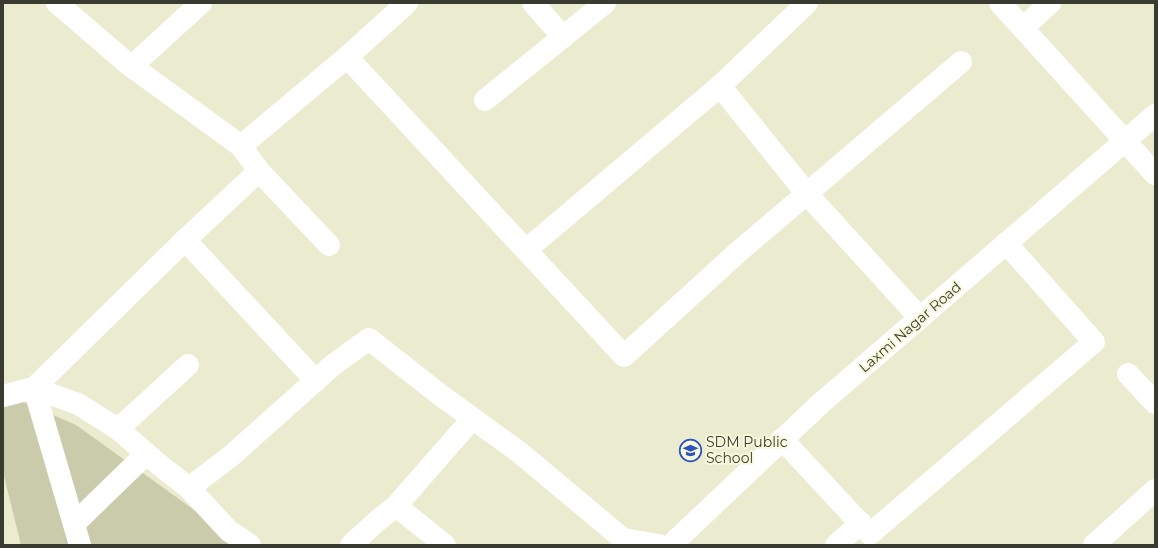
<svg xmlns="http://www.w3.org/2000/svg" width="1158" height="548" font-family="Montserrat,sans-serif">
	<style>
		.green { fill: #c9cbab }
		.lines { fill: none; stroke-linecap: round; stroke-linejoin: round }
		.minor { stroke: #fff; stroke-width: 22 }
		.labels { text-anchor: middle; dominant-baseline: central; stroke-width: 4; stroke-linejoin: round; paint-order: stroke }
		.street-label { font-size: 14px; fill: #3a3b30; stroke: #f7f8dc }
		.poi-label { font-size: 14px; fill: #3a3b30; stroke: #f7f8dc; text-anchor: start }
	</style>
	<rect width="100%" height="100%" fill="#eaebcf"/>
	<path class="green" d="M3,393l73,32 167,120h-222l-18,-73z"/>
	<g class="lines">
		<g class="minor">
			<path d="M57,3l70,60 114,83 18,25 70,74"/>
			<path d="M533,3l30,34"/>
			<path d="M1000,3l155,171"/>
			<path d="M1023,28l27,-25"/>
			<path d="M347,57l277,299 113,-103 224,-191"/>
			<path d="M132,66l69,-63"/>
			<path d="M720,86l87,-83"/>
			<path d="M485,100l120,-97"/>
			<path d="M241,146l106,-89 60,-54"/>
			<path d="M185,240l131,141"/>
			<path d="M526,250l194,-164 87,108 113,124"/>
			<path d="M1128,374l27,29"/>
			<path d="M34,388l44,16 40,25 44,38 27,21 42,-32 102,-91 36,-26 70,55 80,58 104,87 36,6"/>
			<path d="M34,388l46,157"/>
			<path d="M3,396l31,-8 151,-148 74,-69"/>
			<path d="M118,429l70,-64"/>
			<path d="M782,439l88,95 224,-192 -88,-99"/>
			<path d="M189,488l40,43 21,14"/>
			<path d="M396,506l49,39"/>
			<path d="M74,524l72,-70"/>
			<path d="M351,545l26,-24 19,-15 76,-87"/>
			<path d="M671,545l149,-141 335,-289"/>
			<path d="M836,545l25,-22"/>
			<path d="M1094,545l61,-55"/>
		</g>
	</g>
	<defs>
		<symbol id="school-ring" viewBox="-11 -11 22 22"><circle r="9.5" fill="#f7f8dc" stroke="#2a53c2" stroke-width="1.5"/><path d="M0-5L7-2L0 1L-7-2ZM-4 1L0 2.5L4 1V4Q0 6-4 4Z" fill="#2a53c2"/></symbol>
	</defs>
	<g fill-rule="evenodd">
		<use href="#school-ring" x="678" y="438" width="25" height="25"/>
	</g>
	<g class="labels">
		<g class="street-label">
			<text transform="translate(910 327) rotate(-41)">Laxmi Nagar Road</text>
		</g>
		<g class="poi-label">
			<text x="706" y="442">SDM Public<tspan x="706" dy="16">School</tspan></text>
		</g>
	</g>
	<rect width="1158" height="548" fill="none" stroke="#3a3b30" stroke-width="8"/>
</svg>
